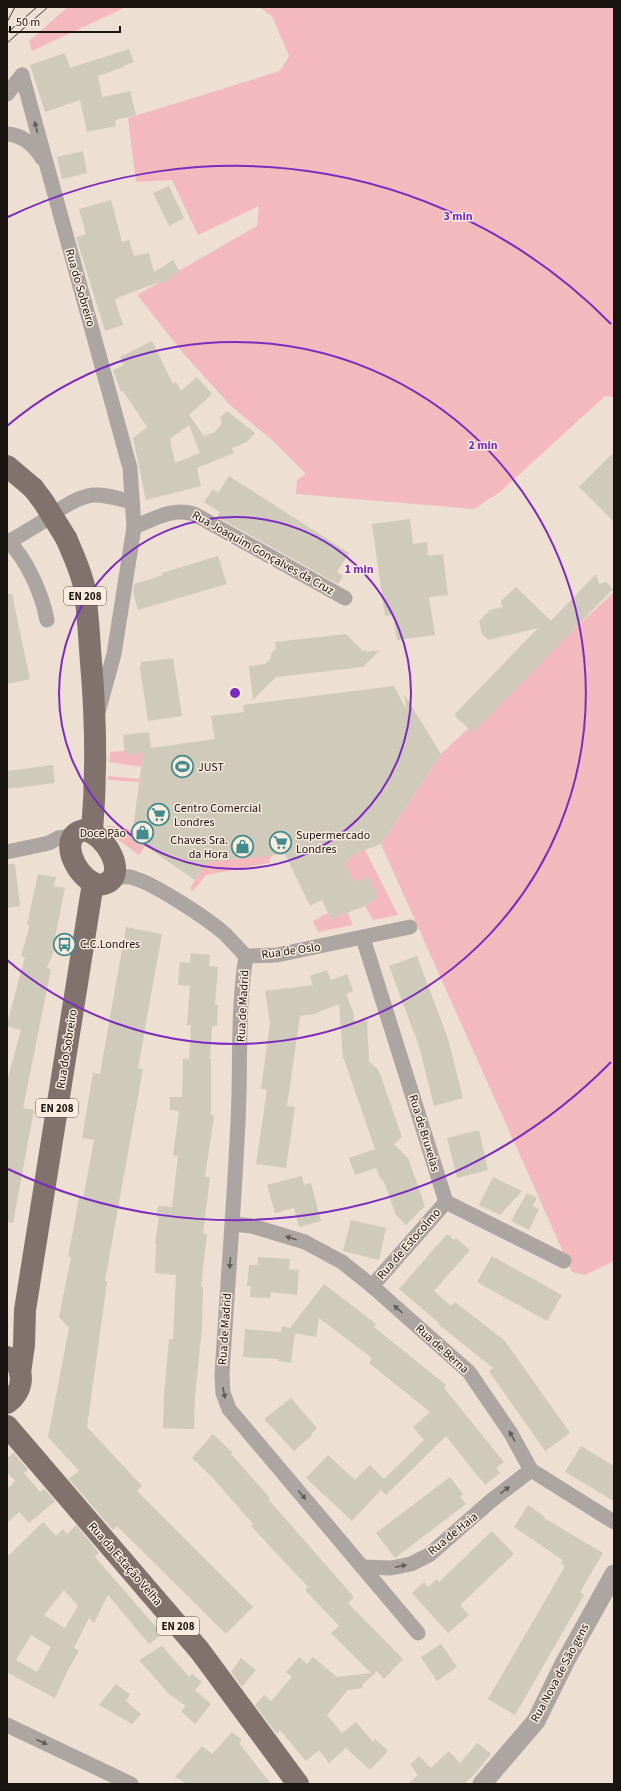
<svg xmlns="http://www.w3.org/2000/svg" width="621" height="1791" font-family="'Source Sans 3',sans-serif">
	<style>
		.green { fill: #f4b9bd }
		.building { fill: #cfcab9; fill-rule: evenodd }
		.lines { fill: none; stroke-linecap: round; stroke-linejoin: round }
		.minor { stroke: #ada5a2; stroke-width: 15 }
		.tertiary { stroke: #ada5a2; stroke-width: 19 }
		.primary { stroke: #81726d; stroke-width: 22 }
		.tram { stroke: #413a34; stroke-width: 1 }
		.primary-bridge { stroke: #81726d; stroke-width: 22 }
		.oneway { fill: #635c59 }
		.ring { fill: none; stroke: #7b2cbf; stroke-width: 2 }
		.labels { text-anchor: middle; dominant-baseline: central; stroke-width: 3; stroke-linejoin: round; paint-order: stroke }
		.shield { fill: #faecdf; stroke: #5c554e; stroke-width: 1 }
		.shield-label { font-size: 11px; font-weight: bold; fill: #191410 }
		.street-label { font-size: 12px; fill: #191410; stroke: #faecdf }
		.poi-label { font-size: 12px; fill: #191410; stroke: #faecdf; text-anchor: start }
		.centre { fill: #7b2cbf; stroke: #faecdf; stroke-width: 2 }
		.ring-label { font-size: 12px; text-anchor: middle; font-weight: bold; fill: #7b2cbf; stroke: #faecdf; stroke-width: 3; stroke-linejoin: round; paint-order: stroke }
	</style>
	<rect width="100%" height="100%" fill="#eddfd2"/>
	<g class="green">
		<path d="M68,7h58l-94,44 -3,-10z"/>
		<path d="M259,7h355v390l-9,-1 -105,96 -26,17 -178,-15 1,-14 9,-6 -34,-34 -42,-35 -47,-52 -46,-58 120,-69 2,-20 -61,29 -26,-55 -36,2 -8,-64 152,-47 9,-15 -17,-40z"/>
		<path d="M614,592v669l-29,14 -13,-3 -191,-428 60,-90z"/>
		<path d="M144,749l-3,18 -32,-5 1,-10z"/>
		<path d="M108,776l32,3 -1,3 -31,-2z"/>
		<path d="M106,825l27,5 -1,7 13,9 -6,9 -22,-16z"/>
		<path d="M365,850l33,65 -25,5 -8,-14 13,-10 -25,-14 -9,-19 13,-10z"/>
		<path d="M272,855l-3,8 -63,12 -13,16 -3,-3 17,-26z"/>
		<path d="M328,913l3,6 17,-6 5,12 -35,7 -5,-11z"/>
	</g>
	<g class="building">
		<path d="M129,49l5,13 -11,4 1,1 -26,9 4,21 28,-6 6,24 -21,5 1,6 -29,6 -7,-32 -35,12 -15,-47 35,-12 5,15z"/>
		<path d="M83,151l4,22 -25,6 -5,-22z"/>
		<path d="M169,186l15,32 -15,8 -16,-33z"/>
		<path d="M111,200l11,42 7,-2 5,16 15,-3 5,19 19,-12 7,12 -19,12 -2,-2 -44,17 8,26 -18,6 -29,-94 10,-3 -7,-25z"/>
		<path d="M152,341l21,43 3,-2 5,9 16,-14 15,17 -23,21 15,21 11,-4 7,-9 -2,-5 7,-7 28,22 -8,9 -15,6 2,5 -37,15 4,18 -55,14 -13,-62 14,-11 -24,-36 -2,1 -8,-22 11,-5 -4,-8zM189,425l11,28 -25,10 -5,-24z"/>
		<path d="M614,452v70l-35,-35z"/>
		<path d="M229,476l120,77 -12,19 6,4 -5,8 -121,-67 3,-5 -16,-10 9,-13 5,4z"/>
		<path d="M410,519l3,25 14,-2 1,14 15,-2 5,41 -19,2 6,38 -38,5 -4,-25 -8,1 -13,-92z"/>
		<path d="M218,556l9,28 -89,26 -5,-18 1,-8 29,-9 -1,-2z"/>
		<path d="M596,574l3,10 7,-2 7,7 -140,144 -19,-18 84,-87 -50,12 -6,-6 -3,-13 11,-11 13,-3 -2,-6 15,-14 35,34z"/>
		<path d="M7,594h5l18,85 -23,5z"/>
		<path d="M346,634l17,17 3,-1v2l14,-2 -17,17 -87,10 -23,23 -4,-34 16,-2 6,-6v-5l5,-4 -1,-7z"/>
		<path d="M173,658l9,58 -34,5 -8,-52 1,-7z"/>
		<path d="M394,686l13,25 -3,-17 37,60 -60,90 -24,9 -13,10 9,19 16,-5 9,19 -13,10 -34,13 -9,-19 -12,6 -25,-52 -78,8 -12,18 -63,-43 11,-84 -18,2 -2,-20 26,-3 2,16 64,-9 -4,-23 33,-4 -1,-7z"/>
		<path d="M53,765l2,18 -48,6v-18z"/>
		<path d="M7,864h8l5,42 -13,2z"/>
		<path d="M38,874l18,3 -2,9 11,2 -12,59 2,1 -8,20 4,1 -28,139 11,2 -21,113 -6,-1v-141l14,-51 -14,-4v-2l18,-67 -4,-1 9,-31h-3z"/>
		<path d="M126,927l36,7 -24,134 5,1 -38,212 2,1 -20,145 55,59 -5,5 116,116 -27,27 -109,-108 -4,4 -44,-51 10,-8 -31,-34 21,-109 -10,-11 12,-60h-3l11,-59 4,1 11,-59 -12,-2 11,-65 7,1z"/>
		<path d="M191,953l19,2 -1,11 9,1 -3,38h3l-1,21h-5l-2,33h1v56l3,1 -9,61h5l-7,56 4,1 -6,53h2l-1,41 -7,68 -1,33 -31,-1 1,-34 5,-55h4l3,-64 -21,-2 1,-29 -1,-1 4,-26h-3l2,-11 14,1 6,-51 -5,-1 6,-44 -9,-1v-13h12l1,-38h6l2,-34h-4l3,-39 -12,-1 2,-23 10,1z"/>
		<path d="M417,956l31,83 15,59 -29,8 -15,-60 -30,-80z"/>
		<path d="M327,970l4,10 16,-6 6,17 -7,3 8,20v7l13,-1 2,41 10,10 23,66 -8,7 14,14 17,48 -19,19 -10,-10 -12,-33 -5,-6 -3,-8 -21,7 -6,-17 26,-9 -31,-90h-1l-4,-55 -25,10 -14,2 -13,90 8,1 -9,61 -30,-4 11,-74 -6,-1 9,-66 -5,-32 48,-6 -3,-9z"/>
		<path d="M479,1130l9,40 -31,8 -10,-40z"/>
		<path d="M302,1176l2,9 7,-2 10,38 -22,6 -5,-19 -19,5 -8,-28z"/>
		<path d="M493,1177l29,14 -22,24 -21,-10z"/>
		<path d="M527,1193l10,5 -4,8 6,3 -10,21 -18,-9z"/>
		<path d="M351,1220l35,8 -7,32 -36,-9z"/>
		<path d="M447,1234l7,6 2,-2 14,12 -36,41 17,15 4,-4 50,39 65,92 -25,18 -56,-80 4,-3 -55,-44 1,-1 -40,-34z"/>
		<path d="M492,1256l70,39 -15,26 -70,-39z"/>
		<path d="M258,1257l32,2 -1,10 10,1 -2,25 -26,-3 -1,6 -20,-1 1,-11h-4l2,-21h9z"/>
		<path d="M324,1284l52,40 -2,3 72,58 -2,3 60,74 -8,6 4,5 -15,12 -39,-49 -60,59 -5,-5 -29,31 -46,-43 22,-23 27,25 15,-15 14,14 40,-39 -11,-13 17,-15 -61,-49 3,-5 -53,-40 -3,19 -21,-4 -4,30 -13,-2v-2l-35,-2 2,-28 36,3 1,-6 8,2z"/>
		<path d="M291,1398l26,30 -6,6 1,1 -3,3 -15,13 -30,-32z"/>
		<path d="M213,1434l19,18 -1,2 39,44 -2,1 86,98 -6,6 55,56 -19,20 -7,-8 -15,14 1,3 -15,2 -21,25 15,18 14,-11 17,20 2,-3 13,12 -18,19 -24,-22 -17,15 -10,-13 -13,11 -26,-31 -3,4 -22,-29 9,-10 7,6 21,-24 -6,-5 13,-15 8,7 6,-7 24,20 34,-4 -40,-40 8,-7 -34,-36 3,-3 -57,-61 2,-2 -42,-48 -19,-18z"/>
		<path d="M581,1446l33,20v35l-49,-29z"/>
		<path d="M14,1453l14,17 -4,3 16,19 4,-3 11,12 -26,22 -10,-11 -12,11v-34l8,-8 -8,-9v-14z"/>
		<path d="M450,1477l13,17 -3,3 6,7 -71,54 -19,-25z"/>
		<path d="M528,1505l17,12 -1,1 59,35 -23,39 4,3 -69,120 -27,-16 77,-133 -4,-2 2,-4 -49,-33z"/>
		<path d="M43,1522l13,14 7,-7 4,5 9,-9 23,28 -4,4 67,77 -13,10 -41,-49 -14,28 -5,-5 -15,30 5,3 -11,19 -13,28 -47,-25 -1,2v-118zM64,1590l14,16 -13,22 -21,-13zM31,1635l20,12 -14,25 -21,-12z"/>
		<path d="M492,1531l22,23 -54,51 9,10 -21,18 -36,-40 12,-11 4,5 9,-8 2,3z"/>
		<path d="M441,1644l16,23 -20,14 -16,-24z"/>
		<path d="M162,1646l27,31 3,-3 10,8 -7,8 16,14 -16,20 -14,-13 5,-5 -17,-12 -30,-34z"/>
		<path d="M241,1658l15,12 -14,17 -11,-15z"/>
		<path d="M116,1684l14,10 -4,7 15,13 -9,10 -33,-19z"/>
		<path d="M232,1732l10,8 -3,3 32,41h-83l-13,-7 27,-31 10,8z"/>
		<path d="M477,1743l14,11 -16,20 -11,10h-56l10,-9 -8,-10 9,-9 12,12 18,-17 11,12z"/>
	</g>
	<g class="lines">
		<g class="minor">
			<path d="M22,75l108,393 4,59 -20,127 -15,55"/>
			<path d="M7,94l15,-19"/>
			<path d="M7,134c16,1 27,11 35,24"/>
			<path d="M62,508c30,-19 38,-14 70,-6"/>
			<path d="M134,527c20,-8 39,-20 60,-13l151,84"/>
			<path d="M7,540c20,19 35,54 40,80"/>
			<path d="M9,542l33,-20"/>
			<path d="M7,852l42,-9 9,-5 15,-2"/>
			<path d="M109,881c7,-4 13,-5 21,-4 21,4 78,42 95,57 7,7 14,15 21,22l31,-1 133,-28"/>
			<path d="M363,938l83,264 118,59"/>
			<path d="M246,956c-9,55 -5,111 -8,166 -4,85 -11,169 -16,253l1,18 6,16 189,224"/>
			<path d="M233,1224l19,2 53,16 37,20 30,24 97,86 41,60 21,38 83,52"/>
			<path d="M372,1286l74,-84"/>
			<path d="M362,1567l29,1 20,-4 18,-9 63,-55 39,-30"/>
			<path d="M7,1725l124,59"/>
		</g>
		<path class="tertiary" d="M482,1784l54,-63 29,-59 49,-88"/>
		<g class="primary">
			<path d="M7,466l26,22"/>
			<path d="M66,538c7,16 14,31 18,48 4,25 5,51 7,76 5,58 6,111 1,169"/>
			<path d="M84,830c21,3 46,46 20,54 -21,6 -52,-47 -20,-54z"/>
			<path d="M7,1357c20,10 17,35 0,46"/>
			<path d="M20,1373l4,-28 1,-35 68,-427"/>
			<path d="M7,1426l193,225 98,133"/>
		</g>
		<g class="tram">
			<path d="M7,22l8,-15"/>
			<path d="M7,33l30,-26"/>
			<path d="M7,43l41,-36"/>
		</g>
		<path class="primary-bridge" d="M33,488l10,13 23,37"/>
	</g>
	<defs><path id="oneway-solid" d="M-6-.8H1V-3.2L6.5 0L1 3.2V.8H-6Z"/></defs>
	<g class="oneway">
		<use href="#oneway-solid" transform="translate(36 127) rotate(-104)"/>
		<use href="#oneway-solid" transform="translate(291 1238) rotate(-163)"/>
		<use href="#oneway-solid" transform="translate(230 1263) rotate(94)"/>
		<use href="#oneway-solid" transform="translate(398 1309) rotate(-138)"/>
		<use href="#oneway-solid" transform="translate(224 1393) rotate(78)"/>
		<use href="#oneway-solid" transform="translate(512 1436) rotate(-119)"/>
		<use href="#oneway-solid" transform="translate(505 1490) rotate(-38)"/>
		<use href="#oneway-solid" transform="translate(302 1495) rotate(50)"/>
		<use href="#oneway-solid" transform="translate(401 1566) rotate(-12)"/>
		<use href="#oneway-solid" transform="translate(42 1742) rotate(25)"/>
	</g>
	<g class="ring">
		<circle cx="235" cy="693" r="176"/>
		<path d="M7 426A351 351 0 1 1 7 960"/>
		<path d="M611 1062A527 527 0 0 1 8 1169M8 217A527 527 0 0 1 611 324"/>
	</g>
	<defs>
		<symbol id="stadium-ring" viewBox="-11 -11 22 22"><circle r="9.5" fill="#faecdf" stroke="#438b8d" stroke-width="1.5"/><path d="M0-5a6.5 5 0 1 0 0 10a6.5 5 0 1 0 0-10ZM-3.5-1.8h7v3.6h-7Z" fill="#438b8d"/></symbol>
		<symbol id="supermarket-ring" viewBox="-11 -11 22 22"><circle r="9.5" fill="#faecdf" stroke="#438b8d" stroke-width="1.5"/><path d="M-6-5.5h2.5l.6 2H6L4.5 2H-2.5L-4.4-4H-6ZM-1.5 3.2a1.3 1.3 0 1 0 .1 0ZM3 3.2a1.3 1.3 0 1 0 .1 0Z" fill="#438b8d"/></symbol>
		<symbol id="shop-ring" viewBox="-11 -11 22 22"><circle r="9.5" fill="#faecdf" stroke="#438b8d" stroke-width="1.5"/><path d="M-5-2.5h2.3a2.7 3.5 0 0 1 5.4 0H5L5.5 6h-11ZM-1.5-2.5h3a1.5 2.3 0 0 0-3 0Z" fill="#438b8d"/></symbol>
		<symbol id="bus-ring" viewBox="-11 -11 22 22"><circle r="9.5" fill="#faecdf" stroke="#438b8d" stroke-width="1.5"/><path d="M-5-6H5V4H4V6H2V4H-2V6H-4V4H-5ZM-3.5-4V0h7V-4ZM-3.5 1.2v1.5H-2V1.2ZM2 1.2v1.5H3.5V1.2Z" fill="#438b8d"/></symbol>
	</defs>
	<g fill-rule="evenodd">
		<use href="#stadium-ring" x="170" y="754" width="25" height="25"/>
		<use href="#supermarket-ring" x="146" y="802" width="25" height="25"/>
		<use href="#shop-ring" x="130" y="820" width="25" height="25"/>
		<use href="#supermarket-ring" x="268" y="830" width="25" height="25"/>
		<use href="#shop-ring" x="230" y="834" width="25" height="25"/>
		<use href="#bus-ring" x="52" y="932" width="25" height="25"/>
	</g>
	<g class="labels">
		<g class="shield">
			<rect x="64" y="587" width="42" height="18" rx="3"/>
			<rect x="36" y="1099" width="42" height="18" rx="3"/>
			<rect x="157" y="1617" width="42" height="18" rx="3"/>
		</g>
		<g class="shield-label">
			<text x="85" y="596">EN 208</text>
			<text x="57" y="1108">EN 208</text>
			<text x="178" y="1626">EN 208</text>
		</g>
		<g class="street-label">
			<text transform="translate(80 288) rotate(74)">Rua do Sobreiro</text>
			<text transform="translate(263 553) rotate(29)">Rua Joaquim Gonçalves da Cruz</text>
			<text transform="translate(291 951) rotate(-8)">Rua de Oslo</text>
			<text transform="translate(243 1006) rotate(-87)">Rua de Madrid</text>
			<text transform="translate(67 1049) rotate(-81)">Rua do Sobreiro</text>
			<text transform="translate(424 1133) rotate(73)">Rua de Bruxelas</text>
			<text transform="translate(409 1244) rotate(-49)">Rua de Estocolmo</text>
			<text transform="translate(225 1329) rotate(-86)">Rua de Madrid</text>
			<text transform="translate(442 1349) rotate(42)">Rua de Berna</text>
			<text transform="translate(453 1534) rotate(-39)">Rua de Haia</text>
			<text transform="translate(125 1564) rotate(49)">Rua da Estação Velha</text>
			<text transform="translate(560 1673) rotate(-62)">Rua Nova de São gens</text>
		</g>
		<g class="poi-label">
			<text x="198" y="767">JUST</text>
			<text x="174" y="808">Centro Comercial<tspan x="174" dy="14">Londres</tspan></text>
			<text x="126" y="833" text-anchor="end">Doce Pão</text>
			<text x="296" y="835">Supermercado<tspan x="296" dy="14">Londres</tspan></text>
			<text x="228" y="840" text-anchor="end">Chaves Sra.<tspan x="228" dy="14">da Hora</tspan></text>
			<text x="80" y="944">C.C.Londres</text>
		</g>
	</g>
	<circle cx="235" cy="693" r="6" class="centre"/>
	<g class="ring-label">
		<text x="458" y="220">3 min</text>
		<text x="483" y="449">2 min</text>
		<text x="359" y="573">1 min</text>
	</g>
	<rect width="621" height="1791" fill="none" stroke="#191410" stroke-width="16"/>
	<path d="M10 26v6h110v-6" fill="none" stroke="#191410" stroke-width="2"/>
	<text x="16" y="26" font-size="12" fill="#191410" stroke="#faecdf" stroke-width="3" paint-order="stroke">50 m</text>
</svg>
